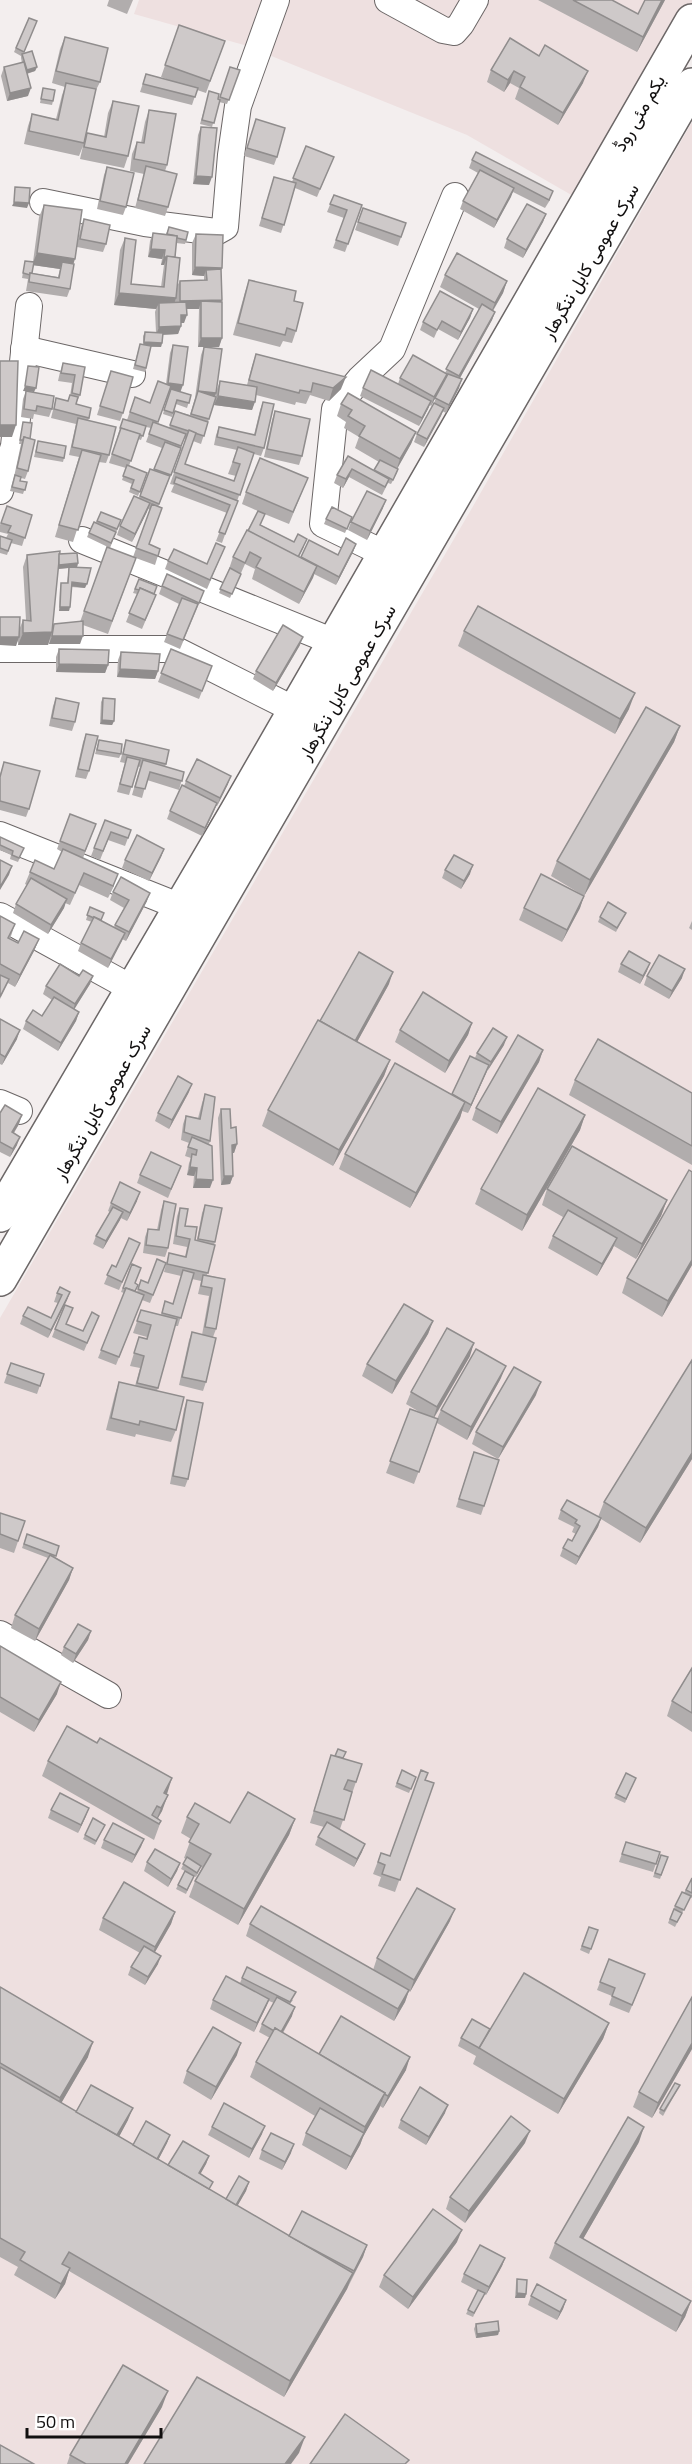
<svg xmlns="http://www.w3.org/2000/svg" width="692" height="2464" font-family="'Titillium Web',Vazirmatn,sans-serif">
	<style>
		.built { fill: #eee0e0 }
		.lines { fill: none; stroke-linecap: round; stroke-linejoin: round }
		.minor-casing { stroke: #6c6767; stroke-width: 28 }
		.highway-casing { stroke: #6c6767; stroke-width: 36 }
		.minor { stroke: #fff; stroke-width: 26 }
		.highway { stroke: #fff; stroke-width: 33 }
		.wall { fill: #b1adad; fill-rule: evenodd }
		.shaded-wall { fill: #908d8d }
		.building { fill: #cec9c9; stroke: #908d8d; stroke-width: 1.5 }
		.labels { text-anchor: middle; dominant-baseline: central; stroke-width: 6; stroke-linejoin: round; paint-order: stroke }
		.street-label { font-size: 18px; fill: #110f0f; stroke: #fff }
	</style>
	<rect width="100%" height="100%" fill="#f3eeee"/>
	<g class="built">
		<path d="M139,0h553v21l-105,183 -120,-69 -223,-90 -110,-31z"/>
		<path d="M692,122v2342h-692v-1146l472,-810z"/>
	</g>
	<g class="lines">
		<defs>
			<g id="minor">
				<path d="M388,0l55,30 11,2 7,-8 14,-24"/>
				<path d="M43,202l102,21 71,9 9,-5 6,-72 7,-49 38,-106"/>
				<path d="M24,349l108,25"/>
				<path d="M0,491l14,-45 15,-140"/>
				<path d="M82,540l252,102"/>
				<path d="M385,554l-62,-30 12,-115 25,-30 32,-30 63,-153"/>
				<path d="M0,649h174l121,61"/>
				<path d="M0,835l181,72"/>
				<path d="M0,916l133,73"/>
				<path d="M0,1103l19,8"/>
				<path d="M0,1634l108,61"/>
			</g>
			<g id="highway">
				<path d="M0,1215l237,-404 455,-790"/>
				<path d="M0,1279l692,-1194"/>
			</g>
		</defs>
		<use href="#minor" class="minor-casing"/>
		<use href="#highway" class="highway-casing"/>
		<use href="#minor" class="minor"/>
		<use href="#highway" class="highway"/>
	</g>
	<g class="wall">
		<path d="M109,0h24l-6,14 -20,-8z"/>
		<path d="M538,0h74l26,14 7,-14h20l-28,52z"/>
		<path d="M29,18l8,3 -14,33 14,13 -2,4 -8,3 1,22 -21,5 -6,-25 3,-9 18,-4 -1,-5v-2l-7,-4z"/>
		<path d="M179,25l46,16 -19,52 -9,-3 -5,15 -52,-13 6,-18 23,6 -8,-3z"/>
		<path d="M65,37l35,45 -6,12 -10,49 3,-10 17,4 4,-24 5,-12 15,55 -4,12 -44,-9 3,-13 -4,10 -55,-12 4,-18 4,-12 24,5 6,-24 3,-8 -13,-4 8,-34z"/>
		<path d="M510,38l73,45 -25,42 -43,-26 4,-11 -9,-5 -6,9 -17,-10 4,-12z"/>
		<path d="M230,67l10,3 -13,34 -8,-2 -7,25 -12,-3 8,-28 11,3z"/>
		<path d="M43,88l10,13 -1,4 -12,-2z"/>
		<path d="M149,110l18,55 -2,6 3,36 -3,9 -30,-8 9,-34 -14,-3 2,-17 5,-12 4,1 4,-21z"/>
		<path d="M256,119l21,38 -3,8 -30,-9z"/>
		<path d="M201,127l8,58 -16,-1 5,-49z"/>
		<path d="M306,146l24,20 -13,31 -22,-9 -14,45 -22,-7 15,-49 18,5z"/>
		<path d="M472,160l78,40 -5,8 -32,-16 -19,36 -34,-19 3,-8 15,-28 -9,-5z"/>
		<path d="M107,167l19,40 -3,8 -26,-6 7,-34z"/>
		<path d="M334,195l28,10 -17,47 -12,-4 11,-30 -17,-6z"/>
		<path d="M44,205l33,39 4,-17 3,-8 22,25 -3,8 -26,-5 -4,17 -3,25 -3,8 -41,-6 2,-12 -6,-1 3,-17 8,1 6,-45zM33,265l27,4 -2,8 -26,-4z"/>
		<path d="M363,208l43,15 -8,23 -43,-16z"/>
		<path d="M546,214l-3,8 -20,36 -19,-10 3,-9z"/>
		<path d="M169,227l17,13 -1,4 -9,-1 -1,14 2,29 3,-5 24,-1v-4l-12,-1v-32l4,-9 25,35 1,69 -3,9h-21l1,-38h-13l-2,14h-3v3l-3,8 -15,1 -1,8 -1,4h-10l-6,25 -12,-3 7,-25h3v-8l2,-4h11l-1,-20 1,-3 -42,-4 6,-55 5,-12 6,46 30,3 3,-22h-3l1,-6 -14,-2 2,-16 3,-8 13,1z"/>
		<path d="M445,275l62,6 -4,12 -10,18 2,1 -3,8 -32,58 -1,10 -13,25 -4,-2 -18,36 -10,-5 3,-8 16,-28 4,-11 -6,11 -1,-1 -11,21 -59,-30 3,-8 35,-4 2,-6 45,-5 34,-64 -39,-22z"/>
		<path d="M249,280l47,51 -4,12 -9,-2 -3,6 -47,-12 12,-43z"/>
		<path d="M473,309l-3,9 -12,22 -20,-11 -4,9 -14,-8 3,-8z"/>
		<path d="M173,345l7,47 11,3 -4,13 -11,-4 -4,13 -9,-3 6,-22h-1l-11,31 12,5 6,-17 15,4 5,-17 6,-43 3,-8 13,42 3,-8 27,4 5,-19 4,-12 85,35 -12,12 -19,-6 -4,9 -10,-2 -1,3 -39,-10 -4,15 -38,-5 2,-11 -8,28 -7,22 -8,-3 -8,23 49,17 2,-5 -8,-2 9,-24 -23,-5 2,-10 3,-8 35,8 6,-25 3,-8 1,46 -3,8 -7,-2 -32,89 -6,-2 11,-28 -56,-21 3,-7 -4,-1 16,-45 -2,-1 -6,19 -20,50 -9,37 11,5 -5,16 -22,-8 17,-47 -2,-1 -16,33 -15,-7 3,-9 19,-28 11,-29 4,1 8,-22 -16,-6 5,-14 -5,-1 -5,13 -3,-1 -9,27 18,7 -9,23 -9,-4 3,-8 -10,-4 4,-12 -17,-5 14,-44 4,1 8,-23 15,6 16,-19 4,-31z"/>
		<path d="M63,363l22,4 -5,28 -4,9 13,14 -1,3 21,34 -3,8 -7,-1 -26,80 -18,-5 24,-80 -10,-2 7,-31 -25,-6 5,-20 12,3 2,-5 2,-13 -14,-2 2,-9z"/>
		<path d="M111,371l12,42 -3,8 -23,-6z"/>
		<path d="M26,391l26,18 -3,8 -15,-3 -1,5 -12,-2 2,-18z"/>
		<path d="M341,404l75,28 -5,12 -14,24 1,1 -1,4 -6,11 -3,-1 -6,12 -33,-18 -6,11 -9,-5 3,-8 11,-19 26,15 5,-9 -24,-14 4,-11 -15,-9 2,-6 -9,-6z"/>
		<path d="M275,411l27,45 -3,9 -35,-8 8,-37z"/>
		<path d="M23,422l7,17 -2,32 -3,8 -4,-1 -1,3 7,1 -4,12 -13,-3 4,-14 7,-33h-2z"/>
		<path d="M38,441l26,17 -1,4 -29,-5z"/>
		<path d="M303,490l-14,34 -27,-11 -1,12 43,22 -5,10 39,-2 18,-11 -3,8 -17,33 -22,-11 -15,30 -47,-25 3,-10 -10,-5 -15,34 -11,-5 10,-24 4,-12 25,-46 -16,-7 4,-12z"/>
		<path d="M7,506l25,9 -10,31 -11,-3 -4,12 -7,-2v-17l6,2 2,-4 -8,-2v-7z"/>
		<path d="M383,508l-16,32 -19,-10 3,-8z"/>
		<path d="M101,512l20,8 -11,28 -23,-11 7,-15 2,1z"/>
		<path d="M352,517l-7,16 -21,-9 2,-5z"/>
		<path d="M107,547l29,11 -28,76 -25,-9 -3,19h-31l1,-7 -2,8h-30v-5l-2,6 3,-16 4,-10h3l-3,-53 4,-12 32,-1 19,9 -1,4 8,21 -14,-1 -2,24h-10l1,-24 1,-4h6l2,-15 -11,1 -6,59 2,-4 26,-2z"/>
		<path d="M225,547l-18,42 -42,-20 3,-8 39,3z"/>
		<path d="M139,579l15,15 -1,9 -11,26 -16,-7 11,-28 -4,-1z"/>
		<path d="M162,586l39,13 -21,50 -16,-7 15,-38 -20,-10z"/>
		<path d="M464,631l165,78 -14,25 -157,-88z"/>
		<path d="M300,645l-27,46 -20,-12 3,-8z"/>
		<path d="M59,649l49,16 -3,8 -49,-1v-15z"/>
		<path d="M171,649l41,17 -13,33 -41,-17z"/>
		<path d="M121,652l37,19 -3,8 -38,-2 1,-17z"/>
		<path d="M56,698l19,24 -3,9 -23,-5 4,-20z"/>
		<path d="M103,698l11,23 -2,4 -12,-1 1,-22z"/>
		<path d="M680,726l-6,16 -90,154 -33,-20 6,-15z"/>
		<path d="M86,734l3,37 -3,8 -11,-2 8,-35z"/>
		<path d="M99,740l22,14 -2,4 -24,-4z"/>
		<path d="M126,740l40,24 -1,3 19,5 -5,18 -32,-10 -5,18 -10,-3 8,-28 -2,-1 -9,29 -12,-3 8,-29 -5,-1z"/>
		<path d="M4,762l25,47 -3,8 -26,-7v-35z"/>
		<path d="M186,781l42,3 -11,22h-1l-14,30 -35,-17 3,-8 14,-25z"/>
		<path d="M70,814l26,10 -13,34 31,28 -6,12 -29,-13 -9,20 -5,-2 -1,5 -16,26 -35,-21 3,-9 11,-19 -2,-1 5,-12 24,-3 8,-17 -5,-3z"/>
		<path d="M105,820l26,10 -6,16 -17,-6 -8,20 -9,-4z"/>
		<path d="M0,837l24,11 -6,14 -8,-3 1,-4 -11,-5z"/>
		<path d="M164,849l-3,8 -12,24 -27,-13 3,-8z"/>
		<path d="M445,870l25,4 -9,15 -19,-11z"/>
		<path d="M113,892l34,9 -21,40 -4,-2 -14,29 -30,-17 3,-8 11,-21 -6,-2 4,-13 11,13 13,7 10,-19 -14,-8z"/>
		<path d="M584,896l-4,12 -18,34 -43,-22 5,-12z"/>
		<path d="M626,913l-10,19 -18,-10 2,-5z"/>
		<path d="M0,916l15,8 -5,15 8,4 21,-4 -5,12 -19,36 -7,-4 -8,16z"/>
		<path d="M692,921v9l-3,-2z"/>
		<path d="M621,964l26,7 -7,13 -22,-12z"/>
		<path d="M79,976h14l-3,8 -16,25 5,3 -3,9 -18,30 -35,-22 3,-8 16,-5 10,-16 -9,-6 3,-8z"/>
		<path d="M647,976l35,2 -13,21 -25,-14z"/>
		<path d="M389,984l-32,58 33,18 -6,16 -51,90 -71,-40 6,-16 52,-89z"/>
		<path d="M0,1019l17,20 -15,26 -2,-1z"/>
		<path d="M472,1023l-4,12 -23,38 -50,-31 5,-12z"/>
		<path d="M504,1045l-16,25v-1l-20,44 -6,-2 -2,7 -50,90 -71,-39 6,-15 107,-60 23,-36 2,-5z"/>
		<path d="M543,1050l-4,12 -42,72 -25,-14 4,-12z"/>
		<path d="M575,1080l117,13v72l-123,-70z"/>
		<path d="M189,1092l-20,37 -14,-8 3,-8z"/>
		<path d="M205,1094l5,47 -1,3 1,44h-17l1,-12 -7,-1 2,-12 2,-5 -6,-2 4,-13 -8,-3 2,-16 3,-8 12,2 4,-15z"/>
		<path d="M221,1109l10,19 6,16 -3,9h-2l1,23 -3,8 -9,1 -3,-67z"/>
		<path d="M0,1113l19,11 -5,9 3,12 -7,12 -10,-5z"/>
		<path d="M585,1115l-5,15 -58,101 -47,-27 6,-15z"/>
		<path d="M181,1166l-13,32 -31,-15 3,-8z"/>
		<path d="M547,1189l120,11 -6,16 -25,43 -22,-13 -17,30 -49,-28 5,-12 10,-19 -21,-12z"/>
		<path d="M137,1201l-10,20 -6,-3 -18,31 -10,-5 3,-8 14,-24 -2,-1 3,-8z"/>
		<path d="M164,1201l4,47 -3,9 -22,-4 2,-16 3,-8 9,1 4,-20z"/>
		<path d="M205,1205l10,37 -1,3h1l-8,30 18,4 -9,50 -3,8 -7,45 -3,9 -24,-6 10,-45 3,-8 10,3 7,-39 -11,-2 3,-13 -9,-2 -14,47h-3l-18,65 19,39 -5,12 -35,-8 -1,3 -29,-7 9,-36 4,-12 16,4 5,-18 -10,-2 9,-29 7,2 1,-2 -14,-4 8,-23 20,5 4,-14 8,3 8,-28 -17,-4 5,-19 16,4 2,-10 -14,-3 4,-28 3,-8 5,18 10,14h2l5,-27z"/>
		<path d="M140,1243l-21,47 -15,-6 8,-19 4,2z"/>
		<path d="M166,1263l-16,40 -8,-3 -26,65 -18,-7 26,-65 -3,-1 11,-28 3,27 2,1 1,-3 10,-6z"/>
		<path d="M692,1265l-30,52 -40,-24 5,-15z"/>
		<path d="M70,1292l-3,8 -19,38 -28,-14 3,-8 28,2 7,-15 -4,-1 3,-9z"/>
		<path d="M99,1316l-15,35 -32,-14 3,-8 28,2z"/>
		<path d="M433,1321l-5,13 -36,60 -30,-18 5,-12z"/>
		<path d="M470,1356l-36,62 3,1 4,-9 60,-32 -34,62 -30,-17 -23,61 -28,-11 24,-64 13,5 -17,-10 5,-12z"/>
		<path d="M11,1363l33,11 -7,20 -33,-11z"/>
		<path d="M536,1395l-38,64 -26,-15 4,-12z"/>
		<path d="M187,1400l1,79 -3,8 -15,-3 14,-75z"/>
		<path d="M474,1452l10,54 -3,9 -25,-8z"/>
		<path d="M692,1459l-52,84 -39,-24 -3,8 -22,38 -16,-9 3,-8 9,-7 4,-7 -4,-2 2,-5 -16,-8 3,-9 37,7 6,-15z"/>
		<path d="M0,1513l25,8 -11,32 -14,-5z"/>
		<path d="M27,1534l32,12 -4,11 18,11 -4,12 -34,61 -24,-13 4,-13 33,-57 -26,-10z"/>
		<path d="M91,1631l-3,9 -15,23 -12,-8 3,-8z"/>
		<path d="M0,1646l57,48 -23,38 -34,-20z"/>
		<path d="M692,1668v64l-25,-16 5,-15z"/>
		<path d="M331,1755l13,3 12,24 -16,47 22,23 -8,15 -39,-22 3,-8 6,-10 -14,-4z"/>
		<path d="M48,1761l118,34 -4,16 -4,7 3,3 -7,19 -112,-64z"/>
		<path d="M402,1770l14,7 -7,16 -14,-6z"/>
		<path d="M425,1780l9,3 -39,109 -17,-6 3,-9 -8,-3 8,-21 9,3z"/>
		<path d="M634,1782l-9,21 -11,-5 2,-4z"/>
		<path d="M51,1810l35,6 -8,17 -30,-15z"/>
		<path d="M187,1817l43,6 65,-4 -6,16 -51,90 -49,-28 6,-16 7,-13 -1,-1 -5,10 -2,-1 -8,18 -10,-5 2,-4 9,-13 -6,-3 5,-10 -2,-1 7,-19 -10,-6z"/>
		<path d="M105,1825l-10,20 -12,-6 2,-4z"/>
		<path d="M144,1839l-12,24 -31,-15 3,-8z"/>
		<path d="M626,1842l34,10 -7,20 -34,-10z"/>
		<path d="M661,1855l7,2 -8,22 -7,-2z"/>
		<path d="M147,1862l33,1 -3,8 -9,16 -24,-16z"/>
		<path d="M692,1878v20l-2,-1 -15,30 -7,-4 7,-17 9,-13z"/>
		<path d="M175,1912l-4,12 -16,28 3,12 -13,21 -17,-10 3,-8 9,-14 -41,-23 4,-12z"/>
		<path d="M450,1921l-40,71 -1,-1 -4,11 -11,19 -148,-85 4,-12 123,46 4,-12z"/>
		<path d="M589,1927l9,3 -9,24 -9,-4z"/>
		<path d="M609,1959l33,23 -13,31 -20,-8 3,-9 -15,-6z"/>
		<path d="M242,1978l51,22 -3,4 2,12 -9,17 36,21 87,16 -23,38 -3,-2 -17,31 -3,8 -14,25 -44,-25 4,-12 9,-17 -65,-39 6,-15 14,-24 -11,-6 3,-8 12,-21 -5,-2 -15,31 -44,-23 3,-9 27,-17z"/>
		<path d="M0,1987l88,70 -27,46 15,9 52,8 -9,16 14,9 37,-10 -3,8 -9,17 10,5 41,-9 -3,8 -6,10 10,16 16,9 23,-17 -3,9 -9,15 52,30 78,9 -4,12 -16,32 -63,108 -215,-126 -4,13 -10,15 -41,-24 4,-8 -18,-10z"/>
		<path d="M609,2023l-6,16 -45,75 -85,-50 3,-8 -18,-10 3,-8 29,-9z"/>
		<path d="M692,2049l-40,69 -19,-11 6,-15z"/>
		<path d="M237,2055l-26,45 -28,-17 4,-12z"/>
		<path d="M680,2085l-17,31 -4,-3 1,-4z"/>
		<path d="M445,2113l-19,32 -28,-17 3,-8z"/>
		<path d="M212,2127l50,7 -13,24 -41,-23z"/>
		<path d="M639,2142l-56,97 108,62 -6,16 -9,15 -127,-74 6,-15z"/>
		<path d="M525,2143l-60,80 -19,-14 4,-12z"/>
		<path d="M262,2150l29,3 -9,17 -23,-11z"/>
		<path d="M457,2242l-49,67 -29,-22 5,-12z"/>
		<path d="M505,2258l-3,8 -16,29 -2,-1 -11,23 -7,-3 12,-23 -17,-9 3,-8z"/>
		<path d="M517,2279l9,15 -1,4h-10l1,-15z"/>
		<path d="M531,2296l35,4 -3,9 -6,11 -29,-15z"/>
		<path d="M476,2324l23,7 -1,4 -22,3 -2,-9z"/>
		<path d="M162,2407l-34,57h-61l3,-9z"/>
	</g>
	<g class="shaded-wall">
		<path d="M662,0h3l-28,52 6,-15z"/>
		<path d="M37,67l-2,4 -10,3 2,-4z"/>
		<path d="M514,71l-4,12 -6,9 4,-12z"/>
		<path d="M588,71l-5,12 -25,42 5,-12z"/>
		<path d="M31,88l-3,8 -21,5 3,-8z"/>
		<path d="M196,176l16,1 -3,8 -16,-1z"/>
		<path d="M514,188l-3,9 -17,31 3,-8z"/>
		<path d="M14,202l15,1 -2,5 -15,-2z"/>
		<path d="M546,214l-3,8 -20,36 3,-8z"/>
		<path d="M151,249l14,1 -3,9 -14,-2z"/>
		<path d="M37,253l38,6 -4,12 -9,-9 -2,7 -28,-4z"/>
		<path d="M164,257h3l-3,8h-3z"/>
		<path d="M195,267l27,1 -3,8 -13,-6 -2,6 -12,-1z"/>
		<path d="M507,281l-4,12 -13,22 5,-12z"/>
		<path d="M119,293l57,5 -4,12 -13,-7 -3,6 -42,-4z"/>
		<path d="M222,300l-3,8 -18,-7 -2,8h-22l3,-8z"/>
		<path d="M473,309l-3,9 -12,22 3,-8z"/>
		<path d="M495,312l-3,8 -36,65 3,-9z"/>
		<path d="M181,315h6l-3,8h-6z"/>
		<path d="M181,326l-3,8 -22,1 3,-8z"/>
		<path d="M201,338h21l-3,9h-21z"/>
		<path d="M144,342l18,1 -1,4 -18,-1z"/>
		<path d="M447,374l-3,8 -13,24 3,-9z"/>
		<path d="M346,377l-5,12 -12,12 4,-13z"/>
		<path d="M462,379l-3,9 -13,25 3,-8z"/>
		<path d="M168,383l15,2 -3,8 -15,-2z"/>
		<path d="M25,386l11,2 -2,4 -11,-1z"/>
		<path d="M198,391l18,2 -3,9z"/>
		<path d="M218,396l37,6 -3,8 -38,-5z"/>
		<path d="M431,401l-3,8 -9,17 3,-8z"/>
		<path d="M444,408l-3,8 -17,31 3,-8z"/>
		<path d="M0,425h16l-4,12h-12z"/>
		<path d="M416,432l-5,12 -15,27 4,-12z"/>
		<path d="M352,469l-3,8 -6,11 3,-9z"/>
		<path d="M386,500l-3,8 -16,32 3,-9z"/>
		<path d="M150,503l-3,9 -15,30 3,-8z"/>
		<path d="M356,544l-3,8 -17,33 3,-8z"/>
		<path d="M78,563l-1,4 -19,2 1,-4z"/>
		<path d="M317,566l-4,12 -14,26 5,-12z"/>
		<path d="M72,582l15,2 -2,4 -15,-2z"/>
		<path d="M60,607h10l-1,4h-10z"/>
		<path d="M52,632l-4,13h-30l5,-12z"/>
		<path d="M52,636h31l-3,8h-31z"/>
		<path d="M0,637h19l-3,9 -16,-1z"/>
		<path d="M303,637l-3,8 -27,46 3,-8z"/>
		<path d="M59,664l49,1 -3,8 -49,-1z"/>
		<path d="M120,669l38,2 -3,8 -38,-2z"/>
		<path d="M635,693l-6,16 -14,25 5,-15z"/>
		<path d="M102,720l12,1 -2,4 -12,-1z"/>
		<path d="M680,726l-6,16 -90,154 6,-16z"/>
		<path d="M231,776l-3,8 -11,22 3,-8z"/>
		<path d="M217,803l-3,8 -12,25 3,-8z"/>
		<path d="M164,849l-3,8 -12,24 3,-8z"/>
		<path d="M473,865l-3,9 -9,15 3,-8z"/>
		<path d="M12,866l-3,9 -9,15v-3z"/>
		<path d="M150,893l-3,8 -21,40 3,-9z"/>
		<path d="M584,896l-4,12 -18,34 5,-12z"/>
		<path d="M67,899l-3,9 -16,26 3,-9z"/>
		<path d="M125,933l-3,8 -14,27 3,-9z"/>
		<path d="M39,939l-5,12 -19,36 5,-12z"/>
		<path d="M650,963l-3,8 -7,13 3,-8z"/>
		<path d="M685,969l-3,9 -13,21 3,-8z"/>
		<path d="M393,972l-4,12 -38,69 4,-12z"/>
		<path d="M93,976l-3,8 -18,29 3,-9z"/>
		<path d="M79,1012l-3,9 -18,30 3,-8z"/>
		<path d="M472,1023l-4,12 -23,38 4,-12z"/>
		<path d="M20,1030l-3,9 -15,26 3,-8z"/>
		<path d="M507,1037l-3,8 -16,25 3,-8z"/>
		<path d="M543,1050l-4,12 -42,72 4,-12z"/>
		<path d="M390,1060l-6,16 -51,90 6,-16z"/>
		<path d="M489,1065l-3,8 -18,40 3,-8z"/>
		<path d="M192,1084l-3,8 -20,37 3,-9z"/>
		<path d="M465,1102l-5,16 -50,90 6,-15z"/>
		<path d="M22,1115l-3,9 -10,16 3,-8z"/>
		<path d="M585,1115l-5,15 -58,101 5,-16z"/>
		<path d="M20,1137l-3,8 -7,12 3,-8z"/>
		<path d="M237,1144l-3,9h-5l3,-8z"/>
		<path d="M190,1167l7,1 -3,8 -7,-1z"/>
		<path d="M224,1176h9l-3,8 -9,1z"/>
		<path d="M196,1179l17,1 -3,8h-17z"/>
		<path d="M140,1192l-3,9 -10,20 3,-8z"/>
		<path d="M667,1200l-6,16 -25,43 6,-15z"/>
		<path d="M123,1212l-3,8 -17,29 3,-8z"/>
		<path d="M617,1238l-5,12 -15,26 5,-12z"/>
		<path d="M692,1260v5l-30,52 6,-16z"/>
		<path d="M70,1292l-3,8 -19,38 3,-8z"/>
		<path d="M433,1321l-5,13 -36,60 4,-13z"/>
		<path d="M474,1343l-4,13 -37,63 4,-12z"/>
		<path d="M506,1366l-5,12 -34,62 4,-13z"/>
		<path d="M541,1382l-5,13 -38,64 5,-12z"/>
		<path d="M692,1453v6l-52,84 6,-15z"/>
		<path d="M601,1518l-3,9 -22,38 3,-8z"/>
		<path d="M73,1568l-4,12 -34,61 4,-12z"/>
		<path d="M91,1631l-3,9 -15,23 3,-9z"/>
		<path d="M61,1682l-4,12 -23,38 5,-12z"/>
		<path d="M172,1778l-5,16 -9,15 6,-16z"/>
		<path d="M168,1795l-6,16 -7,12 6,-15z"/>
		<path d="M89,1808l-3,8 -8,17 3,-8z"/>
		<path d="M295,1819l-6,16 -51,90 6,-16z"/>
		<path d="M144,1839l-3,8 -9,16 3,-8z"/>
		<path d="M365,1844l-3,8 -8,15 3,-8z"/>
		<path d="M180,1863l-3,8 -9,16 3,-8z"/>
		<path d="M455,1909l-5,12 -40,71 4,-12z"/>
		<path d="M175,1912l-4,12 -20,35 4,-12z"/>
		<path d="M161,1956l-3,8 -13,21 3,-8z"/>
		<path d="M409,1990l-4,12 -11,19 4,-12z"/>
		<path d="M269,1999l-3,8 -12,25 3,-9z"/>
		<path d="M295,2007l-3,9 -15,26 3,-8z"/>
		<path d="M609,2023l-6,16 -45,75 6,-15z"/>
		<path d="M93,2042l-5,15 -33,57 5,-16z"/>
		<path d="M241,2043l-4,12 -26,45 5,-13z"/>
		<path d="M692,2043v6l-40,69 6,-15z"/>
		<path d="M410,2057l-4,13 -23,38 5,-12z"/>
		<path d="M385,2093l-6,16 -16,28 -3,8 -14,25 5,-13 10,-18 4,-12z"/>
		<path d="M448,2105l-3,8 -19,32 3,-8z"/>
		<path d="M133,2108l-5,12 -16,30 4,-13z"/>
		<path d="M265,2126l-3,8 -13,24 3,-9z"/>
		<path d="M644,2127l-5,15 -64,111 5,-16z"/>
		<path d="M530,2131l-5,12 -60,80 4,-12z"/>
		<path d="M170,2135l-3,8 -15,29 3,-8z"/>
		<path d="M294,2144l-3,9 -9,17 3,-8z"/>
		<path d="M209,2156l-3,8 -10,18 3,-9z"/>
		<path d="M249,2182l-3,9 -16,28 3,-8z"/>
		<path d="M462,2230l-5,12 -49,67 5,-12z"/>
		<path d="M367,2245l-4,12 -14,26 5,-12z"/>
		<path d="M505,2258l-3,8 -16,29 3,-8z"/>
		<path d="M70,2268l-5,16 -10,15 6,-15z"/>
		<path d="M353,2273l-6,16 -63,108 6,-16z"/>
		<path d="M517,2293l9,1 -1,4h-10z"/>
		<path d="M566,2300l-3,9 -6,11 3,-8z"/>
		<path d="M691,2301l-6,16 -9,15 6,-16z"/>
		<path d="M499,2331l-1,4 -22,3 1,-4z"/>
		<path d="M168,2391l-6,16 -34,57h-3z"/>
		<path d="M305,2437l-6,16 -8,11h-6z"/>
	</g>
	<g class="building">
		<path d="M573,0h39l26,14 7,-14h17l-19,37z"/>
		<path d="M29,18l8,3 -13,31 -8,-4z"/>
		<path d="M179,25l46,16 -15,40 -45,-16z"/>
		<path d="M65,37l43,11 -8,34 -44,-11z"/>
		<path d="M510,38l29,18 6,-11 43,26 -25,42 -43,-26 5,-10 -11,-6 -6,9 -17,-10z"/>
		<path d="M32,51l5,16 -10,3 -5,-16z"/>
		<path d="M24,62l7,26 -21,5 -6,-26z"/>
		<path d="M230,67l10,3 -11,30 -9,-3z"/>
		<path d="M146,74l52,14 -3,9 -52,-13z"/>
		<path d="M66,83l30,6 -12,54 -55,-12 3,-17 26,6z"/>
		<path d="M43,88l12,2 -2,11 -12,-2z"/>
		<path d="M209,91l10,3 -1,5 2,1 -6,23 -12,-3z"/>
		<path d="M113,101l26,5 -11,50 -44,-9 3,-14 19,4z"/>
		<path d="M149,110l27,4 -9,51 -33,-6 3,-17 7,1z"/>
		<path d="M256,119l29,9 -8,29 -30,-9z"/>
		<path d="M201,127l16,1 -5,49 -16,-1z"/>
		<path d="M306,146l28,11 -14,32 -27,-11z"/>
		<path d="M476,152l77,39 -4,9 -77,-40z"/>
		<path d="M146,166l31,8 -9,33 -30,-7z"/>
		<path d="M107,167l27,6 -8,34 -26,-6z"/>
		<path d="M480,170l34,18 -17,32 -34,-19z"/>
		<path d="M274,177l22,6 -12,42 -22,-7z"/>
		<path d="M15,187l15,1 -1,15 -15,-1z"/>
		<path d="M334,195l28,10 -14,39 -12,-4 11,-30 -17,-6z"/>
		<path d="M527,204l19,10 -20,36 -19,-11z"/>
		<path d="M44,205l38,5 -7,49 -38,-6z"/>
		<path d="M363,208l43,15 -5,14 -43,-15z"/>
		<path d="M84,219l26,6 -4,19 -26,-5z"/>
		<path d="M169,227l19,5 -2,8 -9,-2v-2l-10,-2z"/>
		<path d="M153,233l24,3 -2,21h-11l1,-7 -14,-1z"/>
		<path d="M196,234l27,1 -1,33 -27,-1z"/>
		<path d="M125,238l11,2 -5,44 33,3 3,-31 13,2 -4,40 -57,-5z"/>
		<path d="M457,253l50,28 -12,22 -50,-28z"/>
		<path d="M25,261l9,1 -2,11h-2v2l-7,-2z"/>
		<path d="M62,262l12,2 -4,25 -41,-7 1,-9 29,5z"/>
		<path d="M221,269l1,31 -42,1v-20l27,-1 -1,-10z"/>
		<path d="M249,280l47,11 -2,10 9,2 -7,28 -9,-3 -2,7 -47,-12z"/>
		<path d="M440,291l33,18 -12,23 -19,-11 -5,9 -14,-8z"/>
		<path d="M201,301l21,1v36h-21z"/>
		<path d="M186,302l1,13h-6v11l-22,1v-24z"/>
		<path d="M482,304l13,8 -36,64 -13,-7z"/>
		<path d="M145,332l18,1 -1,10 -18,-1z"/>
		<path d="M140,344l11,2 -5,22 -11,-3z"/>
		<path d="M173,345l15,2 -5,38 -15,-2z"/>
		<path d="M204,347l18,2 -6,44 -18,-2z"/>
		<path d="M256,354l90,23 -13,11 -20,-5 -2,9 -11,-2 -1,3 -50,-13z"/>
		<path d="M413,355l34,19 -13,23 -34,-19z"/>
		<path d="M0,361h18l-2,64h-16z"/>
		<path d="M63,363l22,4 -5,28 -8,-2 3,-18 -14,-2z"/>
		<path d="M28,366l11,1 -3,21 -11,-2z"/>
		<path d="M371,370l60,31 -9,17 -59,-30z"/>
		<path d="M111,371l22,6 -10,36 -23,-7z"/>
		<path d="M448,374l14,5 -13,26 -14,-7z"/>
		<path d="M158,381l13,5 -13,36 -28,-10 5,-15 15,6z"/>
		<path d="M220,381l37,6 -2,15 -37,-6z"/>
		<path d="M171,389l20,6 -2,8 -12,-3 -4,13 -9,-3z"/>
		<path d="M26,391l28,5 -2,13 -15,-3 -1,5 -12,-2z"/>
		<path d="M198,391l18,6 -7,22 -18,-5z"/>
		<path d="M348,393l68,39 -16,27 -41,-23 6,-10 -17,-10 4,-6 -11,-6z"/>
		<path d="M70,395l8,2 -2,7 15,4 -2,10 -35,-9 2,-11 12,3z"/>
		<path d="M263,402l11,2 -10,44 -47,-11 2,-10 36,8z"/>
		<path d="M434,403l10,5 -17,31 -10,-5z"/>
		<path d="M175,411l33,11 -4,14 -34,-11z"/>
		<path d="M275,411l35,8 -8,37 -35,-7z"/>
		<path d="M78,418l38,9 -7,28 -37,-8z"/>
		<path d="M123,419l23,7 -3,10 -23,-8z"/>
		<path d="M23,422l9,1 -2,16 -6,-2 -1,3h-3z"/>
		<path d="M153,422l33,12 -5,12 -32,-12z"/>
		<path d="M121,428l19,6 -9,27 -19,-7z"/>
		<path d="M189,430l7,3 -11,31 49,17 6,-17 -7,-2 5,-15 16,6 -14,42 -66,-23z"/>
		<path d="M24,437l11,3 -7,31 -11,-3z"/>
		<path d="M38,441l28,5 -2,12 -28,-6z"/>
		<path d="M165,442l16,6 -10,27 -17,-6z"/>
		<path d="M82,450l19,5 -23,75 -19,-5z"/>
		<path d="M348,456l41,23 -4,8 -33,-18 -6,10 -9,-4z"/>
		<path d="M260,458l48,20 -15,34 -47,-20z"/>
		<path d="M380,460l18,9 -5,11 -19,-10z"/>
		<path d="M127,465l20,8 -7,19 -9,-4 3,-8 -11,-4z"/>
		<path d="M150,469l20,7 -11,28 -19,-8z"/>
		<path d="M15,475l6,2 -1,4 7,1 -2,8 -13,-3z"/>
		<path d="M176,477l62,24 -13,33 -6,-2 11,-27 -56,-22z"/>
		<path d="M367,491l19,9 -16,31 -19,-9z"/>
		<path d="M134,496l16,7 -15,31 -15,-8z"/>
		<path d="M152,504l10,4 -13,36 11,5 -2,7 -22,-8z"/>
		<path d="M7,506l25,9 -7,23 -17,-6 3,-6 -10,-3z"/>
		<path d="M332,507l20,10 -5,12 -21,-10z"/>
		<path d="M258,511l7,3 -5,11 34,17 4,-8 9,5 -9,18 -50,-26z"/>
		<path d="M101,512l20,8 -4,9 -20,-8z"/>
		<path d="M94,522l22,10 -5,11 -22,-10z"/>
		<path d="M247,530l70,36 -13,26 -48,-25 5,-9 -11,-6 -5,11 -12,-6z"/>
		<path d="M0,536l12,4 -4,11 -8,-3z"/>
		<path d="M346,538l10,6 -17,33 -38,-20 8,-17 29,15z"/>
		<path d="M216,543l9,4 -15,33 -42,-19 6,-12 33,15z"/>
		<path d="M107,547l29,11 -24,63 -28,-10z"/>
		<path d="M60,551l-8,81 -29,1v-13l8,1 -4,-66z"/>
		<path d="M77,553l1,10 -19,2v-11z"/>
		<path d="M69,567l22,1 -4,16 -15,-2 -2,25h-10l1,-24h7z"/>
		<path d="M230,568l11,6 -9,20 -12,-5z"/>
		<path d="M167,574l37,17 -5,12 -37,-17z"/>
		<path d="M139,579l18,7 -3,8 -14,-6 -1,2 -4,-1z"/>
		<path d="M140,588l16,7 -11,25 -16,-7z"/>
		<path d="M182,598l16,6 -15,36 -16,-6z"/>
		<path d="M478,606l157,87 -15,26 -156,-88z"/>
		<path d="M0,617h20l-1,20h-19z"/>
		<path d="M83,621v15h-31l2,-12z"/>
		<path d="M283,625l20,12 -27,46 -20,-12z"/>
		<path d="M59,649l50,1 -1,15 -49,-1z"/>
		<path d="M171,649l41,17 -10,25 -41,-18z"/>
		<path d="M121,652l39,2 -2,17 -38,-2z"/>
		<path d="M56,698l23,5 -4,19 -23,-4z"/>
		<path d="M103,698l12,1 -1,22 -12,-1z"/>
		<path d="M646,707l34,19 -90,154 -33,-19z"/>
		<path d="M86,734l12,2 -9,35 -11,-2z"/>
		<path d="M99,740l23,4 -1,10 -24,-4z"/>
		<path d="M126,740l43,10 -3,14 -43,-10z"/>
		<path d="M127,757l13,3 -8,27 -12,-3z"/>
		<path d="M197,759l34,17 -11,22 -34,-17z"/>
		<path d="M143,760l41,12 -2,9 -32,-9 -5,17 -10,-2z"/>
		<path d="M4,762l36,9 -11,38 -29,-8v-24z"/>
		<path d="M182,785l35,18 -12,25 -35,-17z"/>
		<path d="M70,814l26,10 -11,27 -25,-10z"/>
		<path d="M105,820l26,10 -3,8 -17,-6 -8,19 -9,-3z"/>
		<path d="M137,835l27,14 -12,24 -27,-13z"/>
		<path d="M0,837l24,11 -5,10 -7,-3 1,-4 -13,-6z"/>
		<path d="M63,849l55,25 -5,12 -29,-13 -9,20 -45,-21 5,-12 19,9z"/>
		<path d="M454,855l19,10 -9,16 -19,-11z"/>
		<path d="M0,860l12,6 -12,21z"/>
		<path d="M541,874l43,22 -17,34 -43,-22z"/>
		<path d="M121,877l29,16 -21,39 -14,-7 14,-25 -16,-8z"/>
		<path d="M31,878l36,21 -16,26 -35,-21z"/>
		<path d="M608,902l18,11 -9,15 -17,-11z"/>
		<path d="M90,907l14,6 -3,7 -7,-3v1l-7,-3z"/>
		<path d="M0,916l15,8 -7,14 10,5 6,-12 15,8 -19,36 -20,-11z"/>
		<path d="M94,917l31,16 -14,26 -30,-16z"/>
		<path d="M629,951l21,12 -7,13 -22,-12z"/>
		<path d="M359,952l34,20 -38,69 -35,-20z"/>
		<path d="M659,955l26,14 -13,22 -25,-15z"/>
		<path d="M60,964l19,12 4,-6 10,6 -18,28 -29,-18z"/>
		<path d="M0,975l9,4 -9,18z"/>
		<path d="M423,992l49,31 -23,38 -49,-31z"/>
		<path d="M54,997l25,15 -18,31 -35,-22 7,-11 9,6z"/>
		<path d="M0,1019l20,11 -15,27 -5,-3z"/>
		<path d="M318,1020l72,40 -51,90 -71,-40z"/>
		<path d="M493,1028l14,9 -16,25 -14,-9z"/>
		<path d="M518,1035l25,15 -42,72 -25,-14z"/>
		<path d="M598,1039l94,54v53l-117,-66z"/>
		<path d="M470,1056l19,9 -18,40 -19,-11z"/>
		<path d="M395,1063l70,39 -49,91 -71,-39z"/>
		<path d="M178,1076l14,8 -20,36 -14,-7z"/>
		<path d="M538,1088l47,27 -58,100 -46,-26z"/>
		<path d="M205,1094l10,3 -5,44 -26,-9 2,-16 14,3z"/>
		<path d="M5,1105l17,10 -10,17 8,5 -7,12 -13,-7v-29z"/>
		<path d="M221,1109h9l1,19 5,-1 1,17 -5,1 1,31h-9z"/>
		<path d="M192,1137l20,9 1,34 -17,-1 1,-11 -7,-1 2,-13 4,1 1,-5 -9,-3z"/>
		<path d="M572,1146l95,54 -25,44 -95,-55z"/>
		<path d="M151,1152l30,14 -10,23 -31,-14z"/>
		<path d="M689,1170l3,2v88l-24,41 -41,-23z"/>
		<path d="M120,1182l20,10 -10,21 -19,-10z"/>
		<path d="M164,1201l12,3 -8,44 -22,-3 2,-16 11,1z"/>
		<path d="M205,1205l17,3 -7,34 -17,-3z"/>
		<path d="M113,1207l10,5 -17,29 -10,-5z"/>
		<path d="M180,1208l8,1 -3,17 12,1 -2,13 20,5 -7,28 -41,-9 2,-11 17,4 4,-18 -14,-3z"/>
		<path d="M568,1210l49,28 -15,26 -49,-28z"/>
		<path d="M129,1238l11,5 -18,39 -15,-7 5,-10 4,2z"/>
		<path d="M157,1259l9,4 -13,32 -15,-6 3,-9 7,3z"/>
		<path d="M132,1264l9,4 -6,15 3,2 -3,6 -9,-3v1l-3,-1z"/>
		<path d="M183,1270l11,3 -13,45 -19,-5 3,-12 8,3z"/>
		<path d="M203,1275l22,4 -9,50 -11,-2 7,-39 -11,-2z"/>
		<path d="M60,1287l10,5 -19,38 -28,-14 5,-9 23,11 11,-23 -5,-2z"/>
		<path d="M126,1288l18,7 -25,62 -18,-7z"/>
		<path d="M404,1304l29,17 -37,60 -29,-17z"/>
		<path d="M65,1305l8,3 -7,16 17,7 9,-19 7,4 -12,27 -32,-14z"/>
		<path d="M141,1310l36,9 -19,69 -21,-5 7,-27 -10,-3 5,-16 8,2 4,-14 -14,-4z"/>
		<path d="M447,1328l27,15 -37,64 -26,-15z"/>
		<path d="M192,1332l24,6 -10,44 -24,-5z"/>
		<path d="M476,1349l30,17 -35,61 -30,-17z"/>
		<path d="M692,1360v93l-46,75 -42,-26z"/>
		<path d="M11,1363l33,11 -4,12 -33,-12z"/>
		<path d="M514,1367l27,15 -38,65 -27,-15z"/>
		<path d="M119,1382l65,15 -8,33 -36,-9 -1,4 -28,-7z"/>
		<path d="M187,1400l16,3 -15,76 -15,-3z"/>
		<path d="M410,1409l28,10 -19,53 -29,-11z"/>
		<path d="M474,1452l25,8 -15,46 -25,-7z"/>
		<path d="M567,1500l34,18 -22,39 -16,-9 5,-9 4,2 8,-15 -5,-3 2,-3 -16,-10z"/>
		<path d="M0,1513l25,8 -7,20 -18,-7z"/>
		<path d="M27,1534l32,12 -3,10 -32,-12z"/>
		<path d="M50,1555l23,13 -34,61 -24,-14z"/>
		<path d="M78,1624l13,7 -15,23 -12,-7z"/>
		<path d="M0,1646l61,36 -22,38 -39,-23z"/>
		<path d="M692,1668v45l-20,-12z"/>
		<path d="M67,1726l30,17 3,-5 72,40 -8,15 4,2 -7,13 -4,-2 -5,9 9,6 -2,3 -111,-63z"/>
		<path d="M338,1749l8,3 -3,6 -8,-2z"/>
		<path d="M331,1755l31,9 -6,18 -8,-2 -4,9 8,3 -8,28 -30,-9z"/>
		<path d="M402,1770l14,7 -5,12 -14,-6z"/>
		<path d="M421,1770l7,3 -3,7 9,3 -34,97 -18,-6 3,-9 -7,-3 3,-9 9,3z"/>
		<path d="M626,1773l10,5 -10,21 -10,-5z"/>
		<path d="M248,1792l47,27 -51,90 -49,-28 16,-27 -22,-12 10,-18 -12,-7 8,-14 35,20z"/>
		<path d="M60,1793l29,15 -8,17 -30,-15z"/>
		<path d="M93,1818l12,7 -9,16 -11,-6z"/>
		<path d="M327,1822l38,22 -8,15 -39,-22z"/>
		<path d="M113,1823l31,16 -9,16 -31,-15z"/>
		<path d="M626,1842l34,10 -4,12 -34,-10z"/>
		<path d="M155,1849l25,14 -9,16 -24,-17z"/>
		<path d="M661,1855l7,2 -7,18 -6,-2z"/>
		<path d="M187,1857l14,9 -4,7 -14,-9z"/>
		<path d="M185,1871l9,5 -7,14 -9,-5z"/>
		<path d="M692,1878v15l-6,-3z"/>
		<path d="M124,1882l51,30 -20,35 -52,-29z"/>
		<path d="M417,1888l38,21 -41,71 -37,-22z"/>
		<path d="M682,1892l9,4 -7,14 -9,-4z"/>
		<path d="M261,1906l148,84 -11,19 -148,-85z"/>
		<path d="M674,1909l8,4 -5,9 -7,-3z"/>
		<path d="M589,1927l9,3 -7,19 -9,-3z"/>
		<path d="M144,1946l17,10 -13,21 -17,-10z"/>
		<path d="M609,1959l36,15 -13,31 -20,-9 3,-8 -15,-6z"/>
		<path d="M247,1967l49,25 -6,10 -48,-24z"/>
		<path d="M524,1973l85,50 -45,76 -85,-51z"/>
		<path d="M226,1976l43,23 -12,24 -44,-23z"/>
		<path d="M0,1987l93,55 -33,56 -60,-35z"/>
		<path d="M277,1997l18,10 -14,25 -6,-4 -1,3 -12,-7z"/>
		<path d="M692,1997v46l-34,60 -19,-11z"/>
		<path d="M341,2016l69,41 -22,39 -4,-2 1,-1 -66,-39z"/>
		<path d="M472,2019l18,10 -11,19 -18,-10z"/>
		<path d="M213,2027l28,16 -25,44 -29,-16z"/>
		<path d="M275,2028l110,65 -20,34 -109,-65z"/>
		<path d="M0,2067l353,206 -63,108 -221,-129 -7,12 8,4 -9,16 -41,-24 5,-8 -25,-14z"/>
		<path d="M675,2083l5,2 -16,26 -4,-2z"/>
		<path d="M91,2085l42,23 -16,27 -41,-23z"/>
		<path d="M420,2087l28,18 -19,32 -28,-17z"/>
		<path d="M224,2103l41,23 -13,23 -40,-22z"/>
		<path d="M320,2108l44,25 -13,24 -45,-24z"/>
		<path d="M511,2116l19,15 -61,80 -19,-14z"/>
		<path d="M628,2117l16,10 -64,110 111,64 -9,15 -127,-73z"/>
		<path d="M146,2121l24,14 -13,24 -24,-14z"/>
		<path d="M271,2133l23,11 -9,18 -23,-12z"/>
		<path d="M183,2141l26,15 -10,17 14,9 -4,7 -41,-24z"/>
		<path d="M239,2176l10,6 -13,23 -10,-6z"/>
		<path d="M433,2209l29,21 -49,67 -29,-22z"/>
		<path d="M302,2211l65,34 -13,26 -47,-25 -18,-10z"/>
		<path d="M480,2245l25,13 -16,29 -25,-13z"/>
		<path d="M517,2279l10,1 -1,14 -9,-1z"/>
		<path d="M537,2284l29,16 -6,12 -29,-16z"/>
		<path d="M478,2290l7,3 -11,20 -6,-3z"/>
		<path d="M498,2321l1,10 -22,3 -1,-10z"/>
		<path d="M123,2365l45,26 -43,73h-39l-16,-9z"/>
		<path d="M197,2377l108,60 -20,27h-141z"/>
		<path d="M345,2414l64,46 -4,4h-95z"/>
		<path d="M0,2445l34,19h-34z"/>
	</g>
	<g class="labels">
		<g class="street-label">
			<text transform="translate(639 113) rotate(-60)">یکم مئی روڈ</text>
			<text transform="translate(590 261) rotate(-60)">سرک عمومی کابل ننگرهار</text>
			<text transform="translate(347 682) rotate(-60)">سرک عمومی کابل ننگرهار</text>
			<text transform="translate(102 1102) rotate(-60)">سرک عمومی کابل ننگرهار</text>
		</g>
	</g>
	<path d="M27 2428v9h134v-9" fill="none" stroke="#110f0f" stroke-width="3"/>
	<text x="36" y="2428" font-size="18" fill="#110f0f" stroke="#ffffff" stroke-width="4.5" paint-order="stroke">50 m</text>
</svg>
